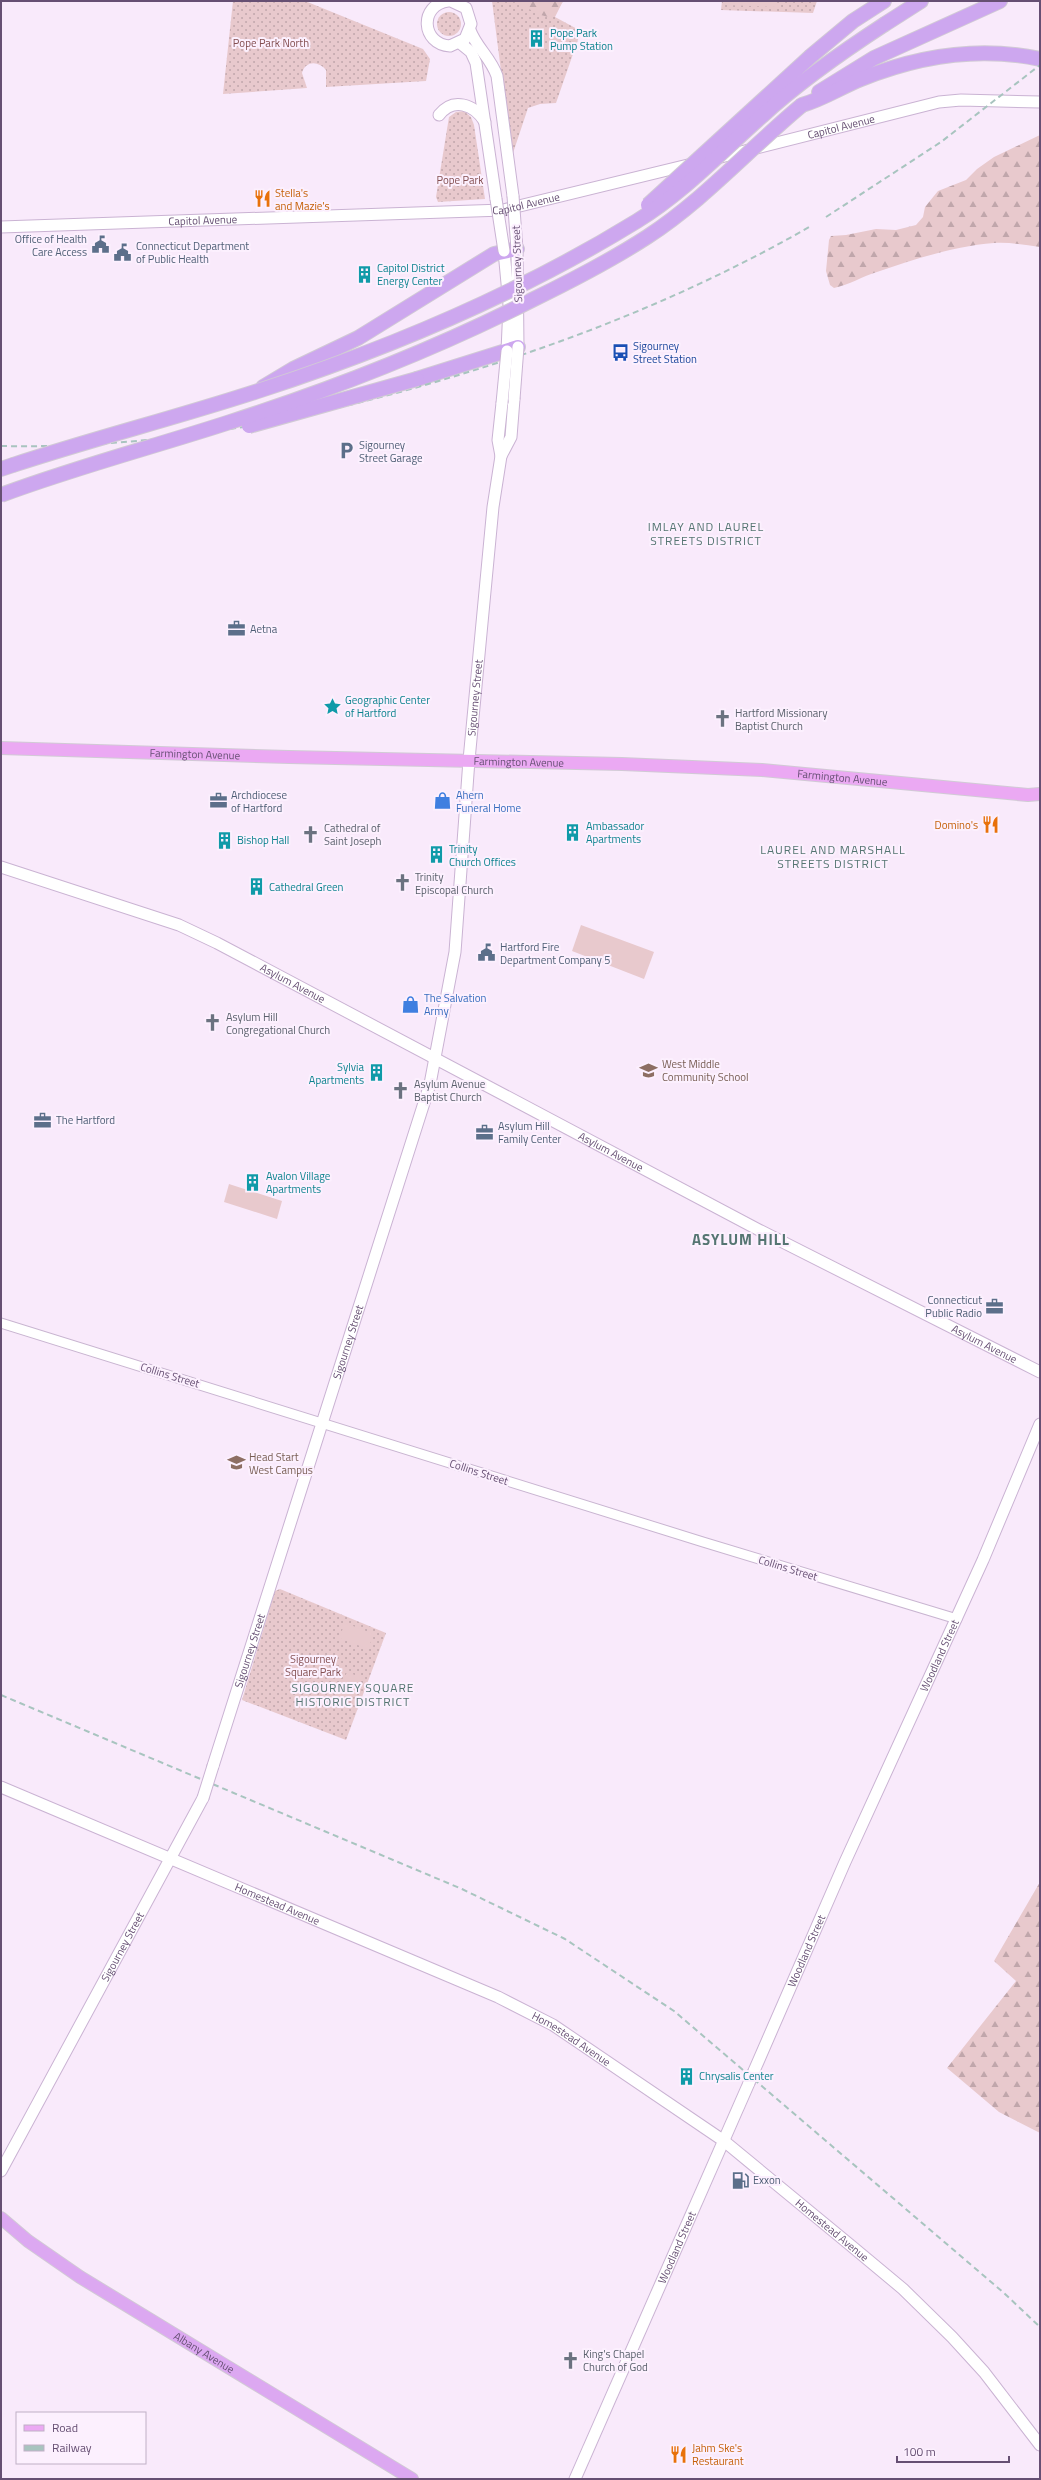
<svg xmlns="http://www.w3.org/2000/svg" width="1041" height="2480" font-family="'Titillium Web',sans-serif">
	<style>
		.grass { fill: url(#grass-dots) }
		.forest { fill: url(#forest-firs) }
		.garden { fill: #e8c9cd }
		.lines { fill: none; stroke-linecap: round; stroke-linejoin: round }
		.tertiary-casing { stroke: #c9b5d1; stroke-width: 11 }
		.secondary-casing { stroke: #cab3d3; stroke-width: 13 }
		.primary-casing { stroke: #d1cad5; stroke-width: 14 }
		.trunk-casing { stroke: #d1cad5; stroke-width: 14 }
		.motorway-casing { stroke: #d1cad5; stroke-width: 16 }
		.tertiary { stroke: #fff; stroke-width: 9 }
		.secondary { stroke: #fff; stroke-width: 11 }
		.primary { stroke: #eba9f3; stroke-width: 12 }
		.trunk { stroke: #dca8f1; stroke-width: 12 }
		.motorway { stroke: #cda7ef; stroke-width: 14 }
		.rail { stroke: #a8c4bf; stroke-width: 2; stroke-dasharray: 6 4; stroke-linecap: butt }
		.secondary-bridge-casing { stroke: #cab3d3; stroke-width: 13; stroke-linecap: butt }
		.motorway-bridge-casing { stroke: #d1cad5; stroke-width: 16; stroke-linecap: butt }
		.secondary-bridge { stroke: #fff; stroke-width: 11 }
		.motorway-bridge { stroke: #cda7ef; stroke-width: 14 }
		.labels { text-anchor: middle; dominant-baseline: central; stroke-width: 4; stroke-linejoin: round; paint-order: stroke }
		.culture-label { font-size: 11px; fill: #0d838f; stroke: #fcf0fe; text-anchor: start }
		.park-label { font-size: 11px; fill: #834e50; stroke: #fcf0fe }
		.street-label { font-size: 11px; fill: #664f73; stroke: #fcf0fe }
		.food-label { font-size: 11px; fill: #c56008; stroke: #fcf0fe; text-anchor: start }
		.service-label { font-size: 11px; fill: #4e5e75; stroke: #fcf0fe; text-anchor: start }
		.transit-label { font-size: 11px; fill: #164399; stroke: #fcf0fe; text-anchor: start }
		.worship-label { font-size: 11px; fill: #5b616d; stroke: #fcf0fe; text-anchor: start }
		.shop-label { font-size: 11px; fill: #366cbe; stroke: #fcf0fe; text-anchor: start }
		.education-label { font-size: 11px; fill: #785e54; stroke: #fcf0fe; text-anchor: start }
		.neighbourhood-label { font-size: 12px; letter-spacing: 1px; fill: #557572; stroke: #fcf0fe }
		.district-label { font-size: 15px; font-weight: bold; letter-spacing: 1px; fill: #557572; stroke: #fcf0fe }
	</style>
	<defs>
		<pattern id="grass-dots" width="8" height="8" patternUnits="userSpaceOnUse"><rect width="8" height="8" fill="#e8c9cd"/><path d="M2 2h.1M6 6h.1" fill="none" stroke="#c0a6ab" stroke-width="1.8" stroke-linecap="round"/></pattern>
		<pattern id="forest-firs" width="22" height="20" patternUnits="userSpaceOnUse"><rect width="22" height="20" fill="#e8c9cd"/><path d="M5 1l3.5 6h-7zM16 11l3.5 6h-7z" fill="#c0a6ab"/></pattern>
	</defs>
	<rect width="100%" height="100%" fill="#f9eafb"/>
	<g class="grass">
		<path d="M233,1h72l118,48 7,10 -4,22 -100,6v-17c-8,-10 -21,-9 -24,3l5,15 -84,6z"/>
		<path d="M492,1h71l-8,16 26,14 -25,72 -16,1 -12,4 -16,48z"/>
		<path d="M722,1h95l-4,12 -92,-3z"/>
		<circle cx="449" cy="24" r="12"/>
		<path d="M464,111l7,6 3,8 11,74 -47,3 -2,-5 13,-80 7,-5z"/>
		<path d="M280,1589l106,44 -40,107 -104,-40 33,-109z"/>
	</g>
	<g class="forest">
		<path d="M510,1h53l-9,16c-17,1 -28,-13 -44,-16z"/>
		<path d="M1040,135v112c-15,-2 -31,-5 -46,-4 -39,3 -79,16 -117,29 -14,4 -28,13 -43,16l-4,-3 -4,-14 3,-31 2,-4 15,-1 30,-6 20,1 20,-5 7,-8 2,-10 13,-16 28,-11 11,-11 17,-12z"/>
		<path d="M1040,1882v251l-41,-21 -52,-44 69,-87 -22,-20z"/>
	</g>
	<g class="garden">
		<path d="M727,1h49v6l-49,-2z"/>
		<path d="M581,925l73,27 -10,27 -72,-28z"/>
		<path d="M229,1184l53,17 -5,18 -53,-17z"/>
		<path d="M345,1623l29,11 -6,15 -29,-11z"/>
		<path d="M347,1672l13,5 -9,23 -13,-5z"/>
	</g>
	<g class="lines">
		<defs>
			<path id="tertiary" d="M1,1323l702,219 254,77"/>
			<g id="secondary">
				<path d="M448,1c-29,4 -27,43 2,45l15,-7 6,-15 -5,-16 -15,-7"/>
				<path d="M470,30c6,17 21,28 27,46l16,120"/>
				<path d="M460,43l11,9 5,11 20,136"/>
				<path d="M439,115c14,-18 35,-11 46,7"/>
				<path id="s1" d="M717,158l222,-56 22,-2 79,2"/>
				<path id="s2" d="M1,227l502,-17 189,-46"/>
				<path d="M517,249l1,98"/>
				<path d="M504,251l5,54 -2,46"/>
				<path d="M501,456l10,-19 3,-38"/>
				<path id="s3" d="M1,867l178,58 38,18 542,287 281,142"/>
				<path id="s4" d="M213,1766l217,-682 25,-132 14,-192 24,-253 8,-51 -3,-16 4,-37"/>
				<path id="s5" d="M1,1787l497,210 55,28 171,116 125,103 54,45 49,48 32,35 56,73"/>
				<path id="s6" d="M754,2071l91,-209 138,-302 57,-136"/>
				<path id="s7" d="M1,2171l202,-373"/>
				<path id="s8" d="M575,2479l174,-396"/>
			</g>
			<g id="primary">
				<path id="s9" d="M1,748l288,9 333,7 140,6 266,25 12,-1"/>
			</g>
			<g id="trunk">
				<path id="s10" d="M1,2218l27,23 52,36 332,202"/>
			</g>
			<g id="motorway">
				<path d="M885,24l36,-23"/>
				<path d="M811,56l42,-35 31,-20"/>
				<path d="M819,92l55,-34 126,-57"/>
				<path d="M802,105c21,-6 39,-18 59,-26 57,-23 118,-33 179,-20"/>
				<path d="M417,379l101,-32"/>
				<path d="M263,387l30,-18 65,-31 136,-84 23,-5"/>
				<path d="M1,469l12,-4"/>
			</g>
		</defs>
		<use href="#tertiary" class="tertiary-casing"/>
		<use href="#secondary" class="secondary-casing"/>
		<use href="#primary" class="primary-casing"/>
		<use href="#trunk" class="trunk-casing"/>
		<use href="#motorway" class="motorway-casing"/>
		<use href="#tertiary" class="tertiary"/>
		<use href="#secondary" class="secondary"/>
		<use href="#primary" class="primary"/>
		<use href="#trunk" class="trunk"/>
		<use href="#motorway" class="motorway"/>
		<g class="rail">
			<path d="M826,217l115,-75 99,-77"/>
			<path d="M1,446c158,3 311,-26 461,-72 122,-37 239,-85 349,-148"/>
			<path d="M1,1695l461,194 103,50 109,72 330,282 36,34"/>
		</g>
		<defs>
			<g id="secondary-bridge">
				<path d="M513,196l4,53"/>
				<path d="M496,199l8,52"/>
				<path d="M514,399l4,-52"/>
				<path d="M502,403l5,-52"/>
				<path d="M203,1798l10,-32"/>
				<path d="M749,2083l5,-12"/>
			</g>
			<g id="motorway-bridge">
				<path d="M648,205l163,-149"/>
				<path d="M249,426l168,-47"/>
				<path d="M13,465c82,-27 166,-48 248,-75 129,-42 259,-97 376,-169 47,-29 84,-69 125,-105 38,-35 80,-64 123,-92"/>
				<path d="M1,495c75,-28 152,-48 229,-73 103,-33 205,-73 302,-122 39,-19 78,-39 115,-63 57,-37 103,-89 155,-132"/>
			</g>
		</defs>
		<use href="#secondary-bridge" class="secondary-bridge-casing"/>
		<use href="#motorway-bridge" class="motorway-bridge-casing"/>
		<use href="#secondary-bridge" class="secondary-bridge"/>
		<use href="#motorway-bridge" class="motorway-bridge"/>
	</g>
	<defs>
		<symbol id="building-bare" viewBox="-9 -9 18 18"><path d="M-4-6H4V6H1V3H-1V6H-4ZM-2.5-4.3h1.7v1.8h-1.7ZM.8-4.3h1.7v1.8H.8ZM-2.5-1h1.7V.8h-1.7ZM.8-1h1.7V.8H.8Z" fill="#0f9aa8" stroke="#fcf0fe" stroke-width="2.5" paint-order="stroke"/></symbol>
		<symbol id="restaurant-bare" viewBox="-9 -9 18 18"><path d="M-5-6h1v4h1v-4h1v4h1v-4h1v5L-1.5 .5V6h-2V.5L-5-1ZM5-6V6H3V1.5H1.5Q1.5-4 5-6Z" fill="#e8710a" stroke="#fcf0fe" stroke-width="2.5" paint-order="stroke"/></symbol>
		<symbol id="civic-bare" viewBox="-9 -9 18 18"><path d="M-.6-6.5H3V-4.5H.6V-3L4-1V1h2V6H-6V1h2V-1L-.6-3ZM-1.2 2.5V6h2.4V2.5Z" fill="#5c6f8a" stroke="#fcf0fe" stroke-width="2.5" paint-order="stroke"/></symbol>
		<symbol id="bus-bare" viewBox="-9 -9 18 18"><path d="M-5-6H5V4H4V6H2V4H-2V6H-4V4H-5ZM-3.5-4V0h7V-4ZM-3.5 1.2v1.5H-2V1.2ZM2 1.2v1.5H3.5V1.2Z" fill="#1a4fb4" stroke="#fcf0fe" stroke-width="2.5" paint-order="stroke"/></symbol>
		<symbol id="parking-bare" viewBox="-9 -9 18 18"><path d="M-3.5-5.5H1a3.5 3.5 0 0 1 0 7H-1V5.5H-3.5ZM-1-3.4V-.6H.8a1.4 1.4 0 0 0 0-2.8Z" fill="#5c6f8a" stroke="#fcf0fe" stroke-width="2.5" paint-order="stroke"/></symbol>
		<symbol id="office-bare" viewBox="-9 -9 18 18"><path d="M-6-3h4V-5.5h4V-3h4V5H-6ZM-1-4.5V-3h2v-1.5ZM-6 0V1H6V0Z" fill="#5c6f8a" stroke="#fcf0fe" stroke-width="2.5" paint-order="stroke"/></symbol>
		<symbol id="sight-bare" viewBox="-9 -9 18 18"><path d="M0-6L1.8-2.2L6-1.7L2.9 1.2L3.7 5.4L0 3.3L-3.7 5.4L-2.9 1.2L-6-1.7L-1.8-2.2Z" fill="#0f9aa8" stroke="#fcf0fe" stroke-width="2.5" paint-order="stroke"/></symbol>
		<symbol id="church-bare" viewBox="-9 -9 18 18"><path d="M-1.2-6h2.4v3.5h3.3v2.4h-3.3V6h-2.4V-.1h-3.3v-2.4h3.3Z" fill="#6b7280" stroke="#fcf0fe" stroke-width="2.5" paint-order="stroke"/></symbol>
		<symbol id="shop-bare" viewBox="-9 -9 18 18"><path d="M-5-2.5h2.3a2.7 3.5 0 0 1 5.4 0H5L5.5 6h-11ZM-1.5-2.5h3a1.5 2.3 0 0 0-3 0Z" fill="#3f7fe0" stroke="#fcf0fe" stroke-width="2.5" paint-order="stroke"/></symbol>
		<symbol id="school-bare" viewBox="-9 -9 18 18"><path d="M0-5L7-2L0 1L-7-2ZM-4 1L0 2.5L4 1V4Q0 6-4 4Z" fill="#8d6e63" stroke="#fcf0fe" stroke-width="2.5" paint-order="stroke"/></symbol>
		<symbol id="fuel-bare" viewBox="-9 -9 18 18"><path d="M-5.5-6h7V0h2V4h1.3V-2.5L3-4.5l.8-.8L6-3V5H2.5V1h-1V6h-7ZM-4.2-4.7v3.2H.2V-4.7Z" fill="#5c6f8a" stroke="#fcf0fe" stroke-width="2.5" paint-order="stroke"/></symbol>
	</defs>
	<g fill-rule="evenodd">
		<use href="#building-bare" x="524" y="26" width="25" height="25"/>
		<use href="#restaurant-bare" x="250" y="186" width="25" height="25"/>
		<use href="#civic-bare" x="88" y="232" width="25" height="25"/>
		<use href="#civic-bare" x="110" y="240" width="25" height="25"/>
		<use href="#building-bare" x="352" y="262" width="25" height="25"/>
		<use href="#bus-bare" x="608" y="340" width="25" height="25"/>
		<use href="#parking-bare" x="334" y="438" width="25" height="25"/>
		<use href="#office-bare" x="224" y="616" width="25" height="25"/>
		<use href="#sight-bare" x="320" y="694" width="25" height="25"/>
		<use href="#church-bare" x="710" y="706" width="25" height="25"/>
		<use href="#office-bare" x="206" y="788" width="25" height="25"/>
		<use href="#shop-bare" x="430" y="788" width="25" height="25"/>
		<use href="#restaurant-bare" x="978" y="812" width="25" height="25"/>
		<use href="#building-bare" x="560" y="820" width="25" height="25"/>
		<use href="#church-bare" x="298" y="822" width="25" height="25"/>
		<use href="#building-bare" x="212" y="828" width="25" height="25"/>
		<use href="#building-bare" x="424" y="842" width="25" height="25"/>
		<use href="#church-bare" x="390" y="870" width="25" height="25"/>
		<use href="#building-bare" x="244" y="874" width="25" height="25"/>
		<use href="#civic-bare" x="474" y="940" width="25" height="25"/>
		<use href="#shop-bare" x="398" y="992" width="25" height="25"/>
		<use href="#church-bare" x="200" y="1010" width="25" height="25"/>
		<use href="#school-bare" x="636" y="1058" width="25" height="25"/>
		<use href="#building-bare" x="364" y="1060" width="25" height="25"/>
		<use href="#church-bare" x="388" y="1078" width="25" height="25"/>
		<use href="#office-bare" x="30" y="1108" width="25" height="25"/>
		<use href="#office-bare" x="472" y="1120" width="25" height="25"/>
		<use href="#building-bare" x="240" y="1170" width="25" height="25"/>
		<use href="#office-bare" x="982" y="1294" width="25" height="25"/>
		<use href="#school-bare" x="224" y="1450" width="25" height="25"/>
		<use href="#building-bare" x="674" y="2064" width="25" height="25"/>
		<use href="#fuel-bare" x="728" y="2168" width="25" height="25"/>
		<use href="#church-bare" x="558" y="2348" width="25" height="25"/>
		<use href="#restaurant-bare" x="666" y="2442" width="25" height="25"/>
	</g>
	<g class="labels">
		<g class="culture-label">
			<text x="550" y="33">Pope Park<tspan x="550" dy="13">Pump Station</tspan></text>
			<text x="377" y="268">Capitol District<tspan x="377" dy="13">Energy Center</tspan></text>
			<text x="345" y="700">Geographic Center<tspan x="345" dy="13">of Hartford</tspan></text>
			<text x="586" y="826">Ambassador<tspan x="586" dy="13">Apartments</tspan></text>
			<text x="237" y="840">Bishop Hall</text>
			<text x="449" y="849">Trinity<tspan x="449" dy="13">Church Offices</tspan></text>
			<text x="269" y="887">Cathedral Green</text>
			<text x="364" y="1067" text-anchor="end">Sylvia<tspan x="364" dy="13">Apartments</tspan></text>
			<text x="266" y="1176">Avalon Village<tspan x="266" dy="13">Apartments</tspan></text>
			<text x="699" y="2076">Chrysalis Center</text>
		</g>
		<g class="park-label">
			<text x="271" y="43">Pope Park North</text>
			<text x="460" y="180">Pope Park</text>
			<text x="313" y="1659">Sigourney<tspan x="313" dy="13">Square Park</tspan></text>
		</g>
		<g class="street-label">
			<text stroke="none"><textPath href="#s1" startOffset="128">Capitol Avenue</textPath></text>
			<text stroke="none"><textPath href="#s2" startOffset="526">Capitol Avenue</textPath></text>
			<text stroke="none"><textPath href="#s2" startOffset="202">Capitol Avenue</textPath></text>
			<text transform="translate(517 264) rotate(-92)">Sigourney Street</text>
			<text stroke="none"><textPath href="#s4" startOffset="1105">Sigourney Street</textPath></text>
			<text stroke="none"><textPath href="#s9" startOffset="194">Farmington Avenue</textPath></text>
			<text stroke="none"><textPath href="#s9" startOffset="518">Farmington Avenue</textPath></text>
			<text stroke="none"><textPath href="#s9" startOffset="842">Farmington Avenue</textPath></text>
			<text stroke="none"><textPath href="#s3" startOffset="315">Asylum Avenue</textPath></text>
			<text stroke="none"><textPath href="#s3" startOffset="675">Asylum Avenue</textPath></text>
			<text stroke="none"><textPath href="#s4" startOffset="445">Sigourney Street</textPath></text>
			<text stroke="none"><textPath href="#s3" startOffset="1095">Asylum Avenue</textPath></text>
			<text transform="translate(170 1375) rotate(17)">Collins Street</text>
			<text transform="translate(479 1472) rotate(18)">Collins Street</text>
			<text transform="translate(788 1568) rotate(17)">Collins Street</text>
			<text stroke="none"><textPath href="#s4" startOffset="121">Sigourney Street</textPath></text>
			<text stroke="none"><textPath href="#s6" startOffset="455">Woodland Street</textPath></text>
			<text stroke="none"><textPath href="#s5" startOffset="300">Homestead Avenue</textPath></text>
			<text stroke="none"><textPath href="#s7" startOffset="255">Sigourney Street</textPath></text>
			<text stroke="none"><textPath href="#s6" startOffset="131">Woodland Street</textPath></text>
			<text stroke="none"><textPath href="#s5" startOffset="624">Homestead Avenue</textPath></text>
			<text stroke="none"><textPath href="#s5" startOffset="948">Homestead Avenue</textPath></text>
			<text stroke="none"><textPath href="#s8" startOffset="253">Woodland Street</textPath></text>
			<text stroke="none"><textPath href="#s10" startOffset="244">Albany Avenue</textPath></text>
		</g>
		<g class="food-label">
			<text x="275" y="193">Stella's<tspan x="275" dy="13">and Mazie's</tspan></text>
			<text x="978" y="825" text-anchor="end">Domino's</text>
			<text x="692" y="2448">Jahm Ske's<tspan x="692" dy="13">Restaurant</tspan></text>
		</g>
		<g class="service-label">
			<text x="87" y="239" text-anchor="end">Office of Health<tspan x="87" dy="13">Care Access</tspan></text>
			<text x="136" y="246">Connecticut Department<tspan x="136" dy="13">of Public Health</tspan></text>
			<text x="359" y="445">Sigourney<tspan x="359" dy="13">Street Garage</tspan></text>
			<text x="250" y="629">Aetna</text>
			<text x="231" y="795">Archdiocese<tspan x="231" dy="13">of Hartford</tspan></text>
			<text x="500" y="947">Hartford Fire<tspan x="500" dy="13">Department Company 5</tspan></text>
			<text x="56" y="1120">The Hartford</text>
			<text x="498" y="1126">Asylum Hill<tspan x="498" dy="13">Family Center</tspan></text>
			<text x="982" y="1300" text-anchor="end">Connecticut<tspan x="982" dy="13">Public Radio</tspan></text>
			<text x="753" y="2180">Exxon</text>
		</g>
		<g class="transit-label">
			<text x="633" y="346">Sigourney<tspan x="633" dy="13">Street Station</tspan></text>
		</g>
		<g class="worship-label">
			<text x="735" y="713">Hartford Missionary<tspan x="735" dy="13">Baptist Church</tspan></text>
			<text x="324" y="828">Cathedral of<tspan x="324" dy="13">Saint Joseph</tspan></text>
			<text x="415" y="877">Trinity<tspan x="415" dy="13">Episcopal Church</tspan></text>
			<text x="226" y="1017">Asylum Hill<tspan x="226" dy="13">Congregational Church</tspan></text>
			<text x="414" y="1084">Asylum Avenue<tspan x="414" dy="13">Baptist Church</tspan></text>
			<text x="583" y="2354">King's Chapel<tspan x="583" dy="13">Church of God</tspan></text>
		</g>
		<g class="shop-label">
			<text x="456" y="795">Ahern<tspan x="456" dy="13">Funeral Home</tspan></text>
			<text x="424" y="998">The Salvation<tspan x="424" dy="13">Army</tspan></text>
		</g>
		<g class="education-label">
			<text x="662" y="1064">West Middle<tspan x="662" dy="13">Community School</tspan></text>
			<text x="249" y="1457">Head Start<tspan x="249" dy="13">West Campus</tspan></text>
		</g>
		<g class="neighbourhood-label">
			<text x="706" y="526">IMLAY AND LAUREL<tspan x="706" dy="14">STREETS DISTRICT</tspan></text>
			<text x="833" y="849">LAUREL AND MARSHALL<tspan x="833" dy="14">STREETS DISTRICT</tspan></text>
			<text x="353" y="1687">SIGOURNEY SQUARE<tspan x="353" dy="14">HISTORIC DISTRICT</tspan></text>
		</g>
		<g class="district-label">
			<text x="741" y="1239">ASYLUM HILL</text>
		</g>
	</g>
	<rect width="1041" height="2480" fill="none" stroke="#664f73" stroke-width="4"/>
	<rect x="16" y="2412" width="130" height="52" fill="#fcf0fe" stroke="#c0b0c6"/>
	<rect x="24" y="2425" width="20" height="6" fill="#eba9f3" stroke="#c0b0c6"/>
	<text x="52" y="2432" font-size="12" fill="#664f73">Road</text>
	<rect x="24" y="2445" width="20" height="6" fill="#a8c4bf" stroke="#c0b0c6"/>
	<text x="52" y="2452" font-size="12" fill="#664f73">Railway</text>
	<path d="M897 2456v6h112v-6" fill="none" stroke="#664f73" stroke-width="2"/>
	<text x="903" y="2456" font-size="12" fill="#664f73" stroke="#fcf0fe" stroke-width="3" paint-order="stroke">100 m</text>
</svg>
